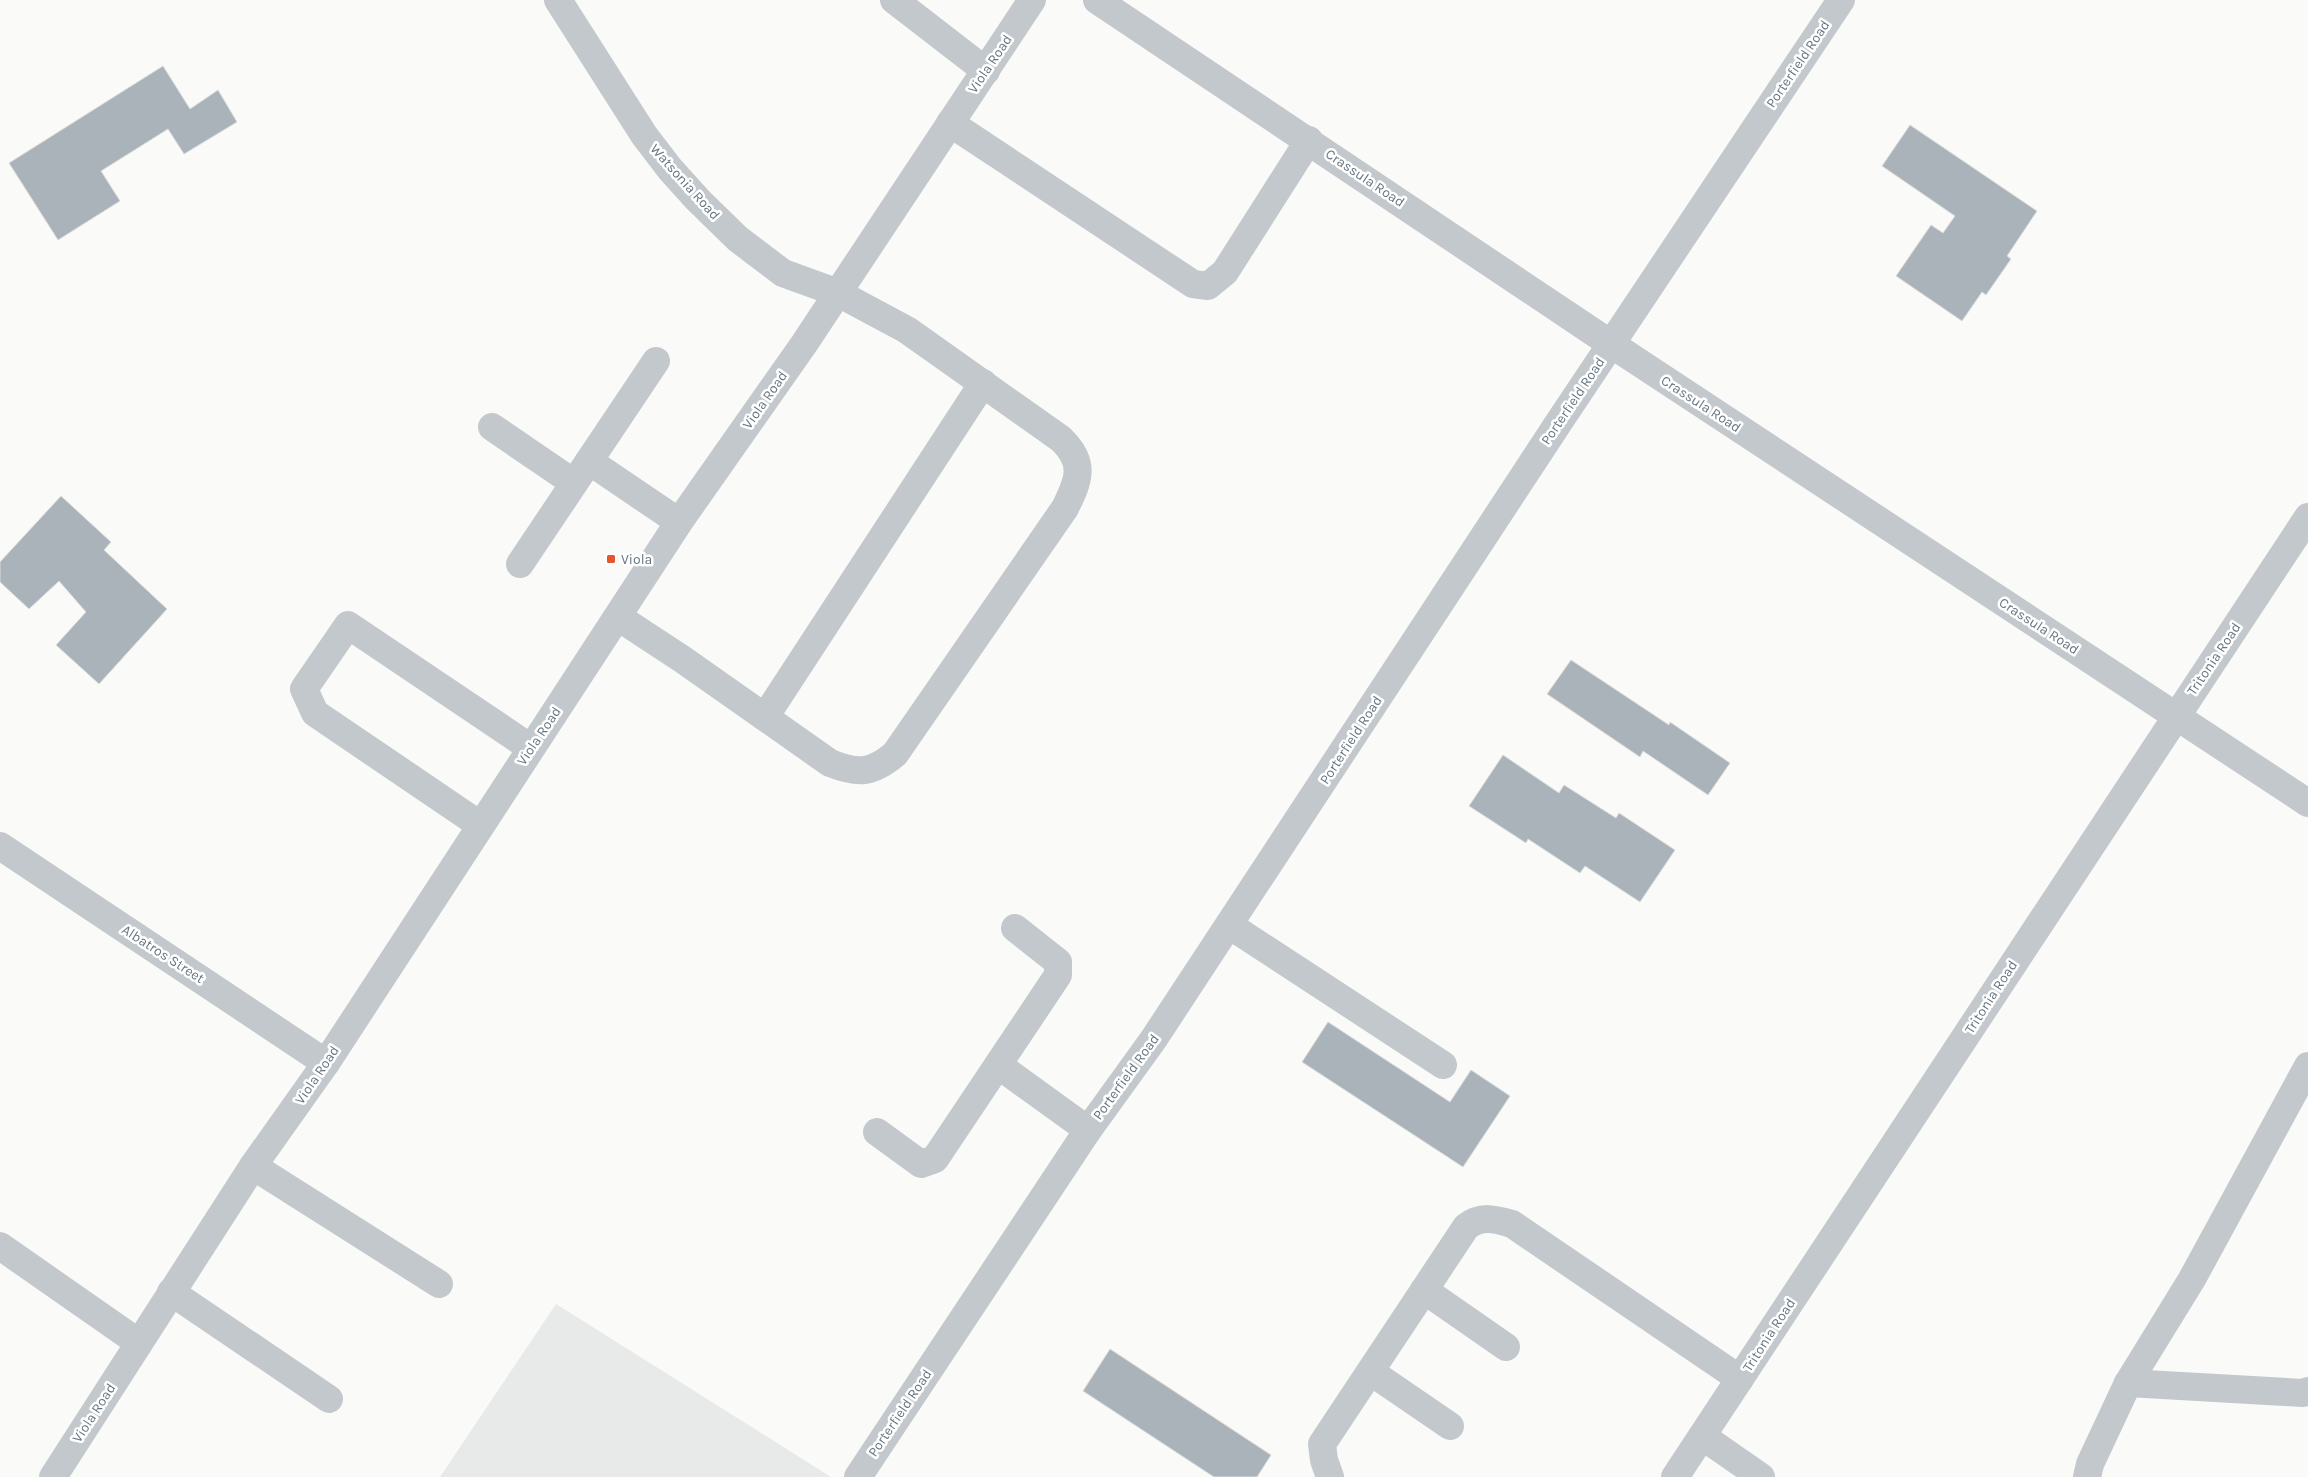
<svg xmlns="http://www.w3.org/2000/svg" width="2308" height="1477" font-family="Karla,sans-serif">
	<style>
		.built { fill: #e8e9e9 }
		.building { fill: #aab3b9; stroke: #dcdcda }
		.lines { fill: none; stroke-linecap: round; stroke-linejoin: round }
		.minor { stroke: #c3c8cc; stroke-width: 28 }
		.poi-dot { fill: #e4572e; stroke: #fff; stroke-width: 2 }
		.labels { text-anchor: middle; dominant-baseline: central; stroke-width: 5; stroke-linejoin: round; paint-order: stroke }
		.street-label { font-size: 14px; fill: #657683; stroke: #fff }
		.poi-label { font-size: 14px; fill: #657683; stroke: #fff; text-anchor: start }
	</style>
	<rect width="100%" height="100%" fill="#fafaf8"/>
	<path class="built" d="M556,1304l275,173h-391z"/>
	<g class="building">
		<path d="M163,66l27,43 28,-19 19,32 -53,32 -16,-25 -67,42 19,30 -62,39 -49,-77z"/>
		<path d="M1910,125l127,86 -30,45 4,3 -25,36 -4,-3 -20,29 -66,-45 35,-51 12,8 12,-17 -73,-50z"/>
		<path d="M61,496l50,46 -7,8 63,59 -68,75 -43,-39 30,-33 -27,-31 -30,28 -29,-27v-20z"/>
		<path d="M1571,660l98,65 1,-3 60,41 -22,32 -65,-44 -3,6 -93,-63z"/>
		<path d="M1503,755l56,38 5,-8 52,33 3,-5 56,37 -35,52 -55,-36 -5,7 -52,-34 -2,4 -57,-37z"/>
		<path d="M1328,1022l122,80 21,-32 39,26 -47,71 -161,-105z"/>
		<path d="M1110,1349l161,106 -14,22h-43l-131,-86z"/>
	</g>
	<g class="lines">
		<g class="minor">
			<path d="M558,0l86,135 26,34 28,31 40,39 45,34 55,20 69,37 154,109c25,24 18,41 4,69l-170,246c-24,20 -37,20 -65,9l-148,-104 -64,-42"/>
			<path d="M894,0l92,71"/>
			<path d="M1097,0l514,344 697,459"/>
			<path d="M950,123l243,161 15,2 17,-14 84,-132"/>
			<path d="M492,427l82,56"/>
			<path d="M589,461l90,61"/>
			<path d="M520,564l136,-203"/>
			<path d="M765,717l218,-334"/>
			<path d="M480,825l-165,-112 -11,-24 44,-64 183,123"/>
			<path d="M0,846l326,217"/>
			<path d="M1229,925l214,140"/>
			<path d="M998,1065l90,65"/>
			<path d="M877,1132l44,32 14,-5 123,-184v-13l-43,-34"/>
			<path d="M253,1166l186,118"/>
			<path d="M0,1246l139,97"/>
			<path d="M1424,1290l82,57"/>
			<path d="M171,1292l158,107"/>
			<path d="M1371,1372l79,54"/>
			<path d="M2128,1383l175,10 5,-2"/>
			<path d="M1702,1436l59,41"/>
			<path d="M53,1477l200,-311 73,-103 353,-541 125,-178 228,-344"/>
			<path d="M858,1477l230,-347 65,-90 408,-621 280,-419"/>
			<path d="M1330,1477l-6,-17 -2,-16 144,-217c15,-12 29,-8 46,-3l228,155"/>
			<path d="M1675,1477l633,-960"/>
			<path d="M2087,1477l3,-13 38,-81 64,-104 116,-213"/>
		</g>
	</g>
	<rect class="poi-dot" x="606" y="554" width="10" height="10" rx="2.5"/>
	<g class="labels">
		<g class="street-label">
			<text transform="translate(990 64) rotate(-56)">Viola Road</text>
			<text transform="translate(1798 64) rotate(-56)">Porterfield Road</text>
			<text transform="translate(1365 178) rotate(34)">Crassula Road</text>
			<text transform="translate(685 182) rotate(48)">Watsonia Road</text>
			<text transform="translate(765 400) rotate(-55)">Viola Road</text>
			<text transform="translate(1573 401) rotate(-56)">Porterfield Road</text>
			<text transform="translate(1701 404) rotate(33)">Crassula Road</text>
			<text transform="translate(2039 626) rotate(33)">Crassula Road</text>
			<text transform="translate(2214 659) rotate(-56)">Tritonia Road</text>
			<text transform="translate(539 736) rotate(-56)">Viola Road</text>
			<text transform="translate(1351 740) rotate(-57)">Porterfield Road</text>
			<text transform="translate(163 954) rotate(33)">Albatros Street</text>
			<text transform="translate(1991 997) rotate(-57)">Tritonia Road</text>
			<text transform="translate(317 1075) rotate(-56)">Viola Road</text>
			<text transform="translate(1126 1077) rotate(-54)">Porterfield Road</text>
			<text transform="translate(1769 1335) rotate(-57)">Tritonia Road</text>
			<text transform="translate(94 1413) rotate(-57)">Viola Road</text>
			<text transform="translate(900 1413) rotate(-56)">Porterfield Road</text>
		</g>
		<g class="poi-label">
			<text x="621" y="559">Viola</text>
		</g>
	</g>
</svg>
